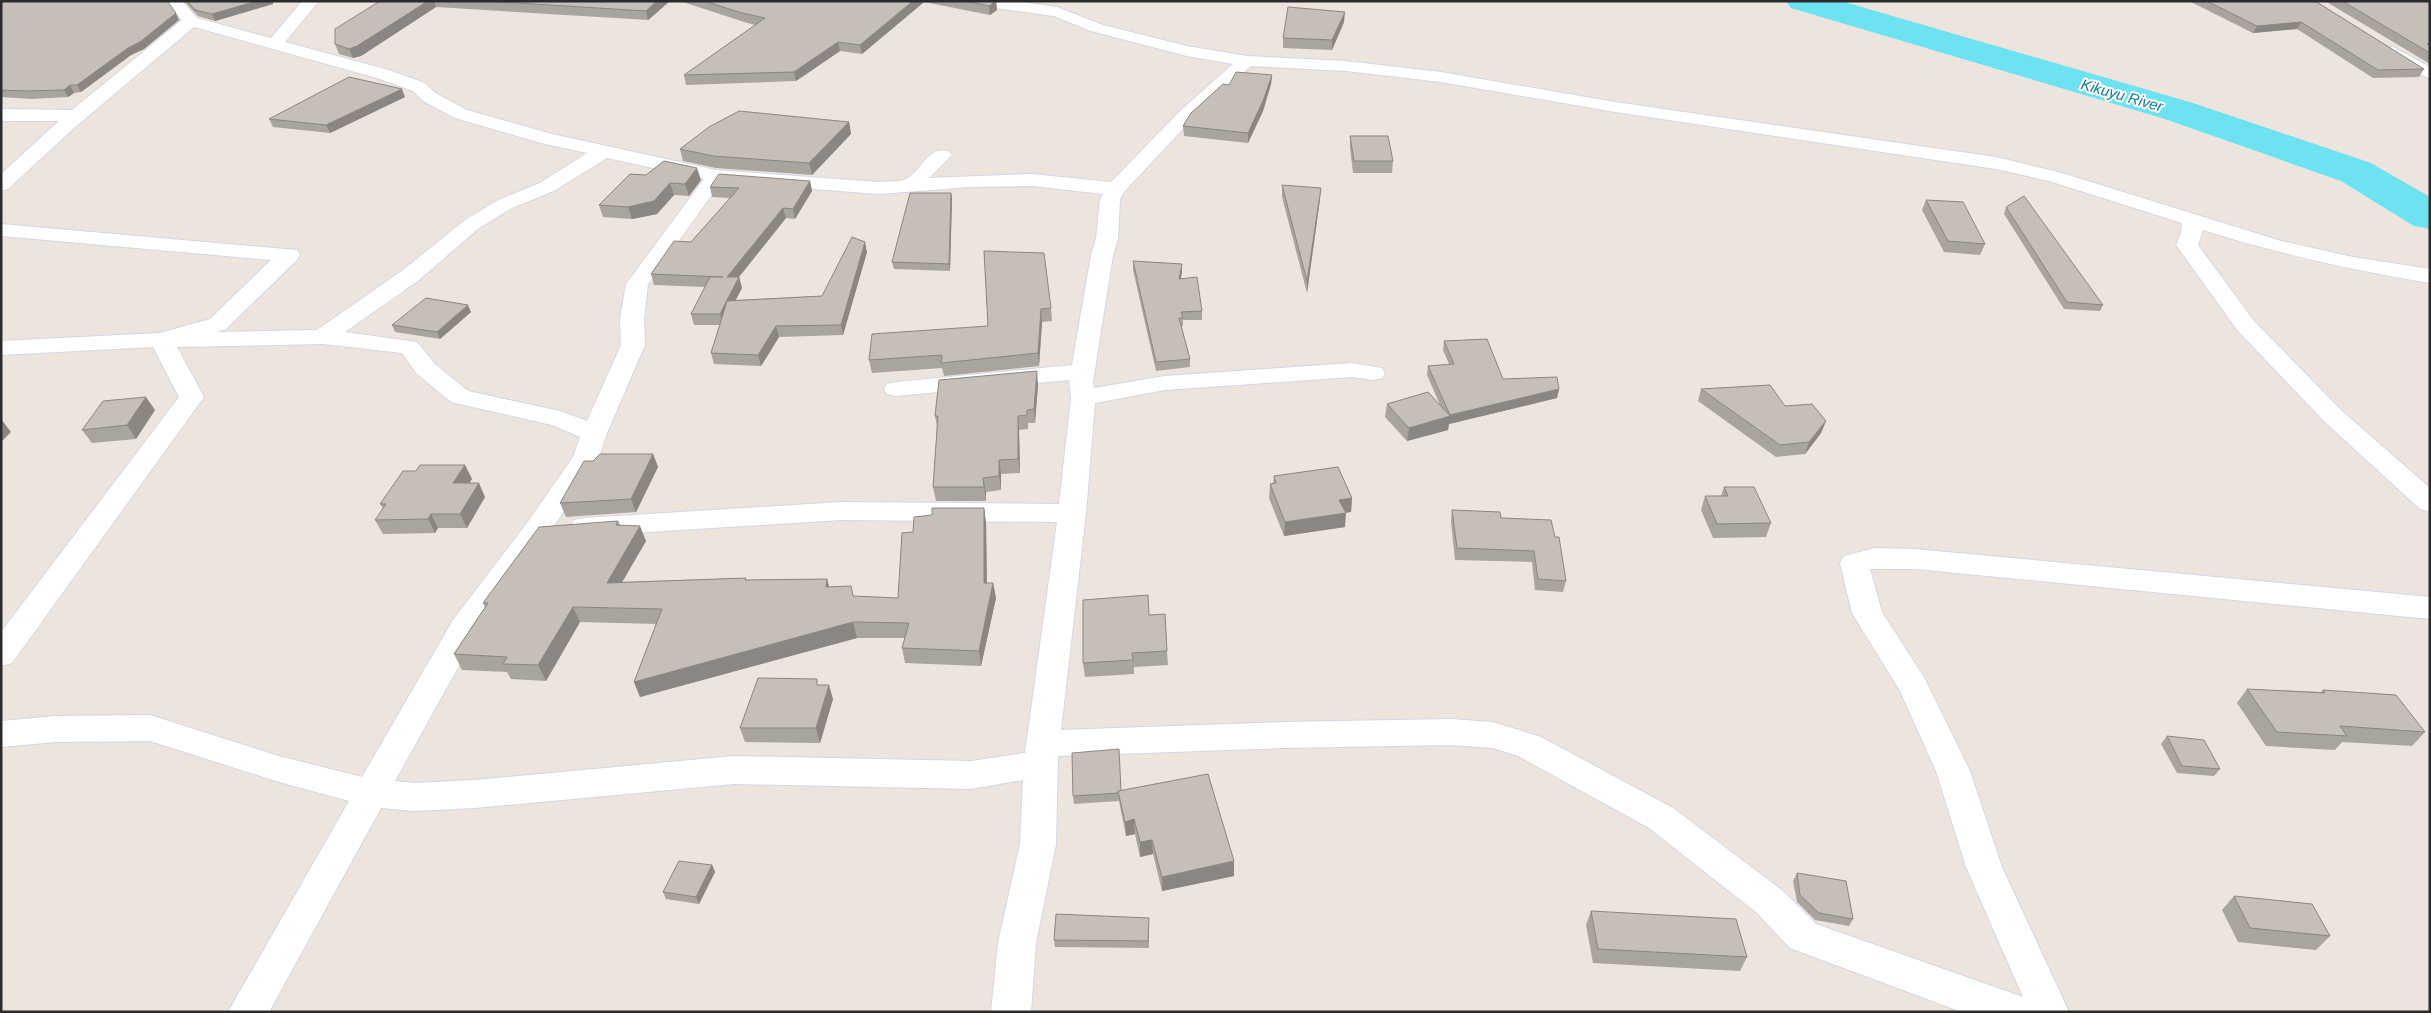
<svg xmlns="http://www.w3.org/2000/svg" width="2431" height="1013" font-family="Helvetica,sans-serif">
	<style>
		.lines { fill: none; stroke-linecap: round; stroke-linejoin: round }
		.river { fill: #6de3f2; fill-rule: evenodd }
		.minor-casing { stroke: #d2d8e4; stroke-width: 2 }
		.minor { fill: #fff; fill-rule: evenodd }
		.wall { fill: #aaa49e }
		.shaded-wall { fill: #8b8681 }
		.building { fill: #c6bfb8; stroke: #8b8681 }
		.labels { text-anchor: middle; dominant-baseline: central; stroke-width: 4; stroke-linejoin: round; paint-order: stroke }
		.far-water-label { font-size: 15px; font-style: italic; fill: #0a7d99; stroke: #fff }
	</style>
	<rect width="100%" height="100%" fill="#ede4dd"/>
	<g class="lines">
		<path class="river" d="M1786,1h55l352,102 178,60 59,34v32l-16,-3 -73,-45 -176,-62 -374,-111z"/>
		<defs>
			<g id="minor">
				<path d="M165,1h17l15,17 74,20 31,-37h17l-34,41 104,28 36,13 10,10 32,17 85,24 164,36 163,12c7,-1 17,0 25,-2 17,-6 22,-35 45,-29l3,4 -23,23 103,-4 79,8 70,-72 52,-46 -46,-8 -96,-25 -37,-15 -74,-10 -8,-5h43l42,6 46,18 84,21 60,10 99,5 95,11 174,30 381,55 66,16 219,68 72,16 77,12v14c-78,-13 -152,-29 -227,-53l-5,15 56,76 89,91 87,76v24l-10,-3 -95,-87 -87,-91 -62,-86 5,-12 1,-10 -133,-42 -53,-12 -381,-57 -174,-30 -95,-11 -95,-5 -58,52 -69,74 -4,7 -2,40 -5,16 -20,127 1,6 71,-12 187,-13 30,5 3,5 -3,5 -9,2 -21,-3 -187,13 -70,13 -9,110 -25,217 222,-8 168,-3 42,3 48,15 132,71 110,83 33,33 207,73 -57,-130 -30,-96 -36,-80 -48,-78 -12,-50 4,-7 31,-8 40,1 515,48v22l-515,-50h-45l12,43 43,67 45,92 32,96 67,145h-107l-172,-64 -33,-35 -108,-85 -131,-72 -25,-8 -42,-3 -168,3 -225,8 -2,88 -20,99 -5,69h-40l7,-69 22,-99 3,-64 -52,9 -237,-5 -259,24 -61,3 -33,-3 -112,204h-41l121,-211 -70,-19 -129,-41 -94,1 -55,5v-26l55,-5 94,-1 129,41 83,21 91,-157 74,-97 46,-66 7,-20 -28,-12 -101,-23 -34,-28 -15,-21 -79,-9 -146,3 27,50 -192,266 -11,3v-34l178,-235 -26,-50 -152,8v-14l159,-8 50,-14 61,-59 -270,-24v-12l296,26 3,5 -3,5 -71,69 -10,3 101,-2 86,-60 62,-50 33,-20 42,-17 47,-30 -46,-10 -86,-25 -32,-17 -10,-10 -36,-13 -183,-51 -120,101 -66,61 -7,2v-17l58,-53h-58v-12l71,1 110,-90zM607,158l97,21 -78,105 -6,35 1,26 -34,76 -27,-10 -92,-20 -33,-27 -18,-22 -72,-10 74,-52 60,-52 33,-20 42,-17zM721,182l158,12 91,-7 62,-1 71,8 -3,5 -4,40 -5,16 -19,110 -176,17 -9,2 -3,5 3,5 9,2 173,-16 2,18 -12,106 -218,-2 -257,16 -10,2 -4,7 4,7 10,2 257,-16 216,2 -32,231 -54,8 -237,-5 -259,24 -61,3 -19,-2 81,-146 71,-98 52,-80 8,-24 38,-88 -1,-26 4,-35z"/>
				<path d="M2393,47l37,20v12l-43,-23 -2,-4 2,-4z"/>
			</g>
		</defs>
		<use href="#minor" class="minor-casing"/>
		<use href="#minor" class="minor"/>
	</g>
	<g class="wall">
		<path d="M1,1l178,19 -35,29 -13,6 -50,37 -7,1 -6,4 -37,2 -30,-2z"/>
		<path d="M184,1h89v3l-58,17 -17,-5z"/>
		<path d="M380,1h290l-22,19 -212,-13 -75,49 -8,2 -14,-4 -4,-10z"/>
		<path d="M680,1h316l1,9 -7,5 -66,-13 -62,52 -22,-3 -44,30 -110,4 -2,-10 71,-50 -11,-3z"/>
		<path d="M2189,1h126l109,68 -5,8 -46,1 -76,-49 -44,4z"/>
		<path d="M2325,1h105v63z"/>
		<path d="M1344,22l-12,28 -49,-2v-10z"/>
		<path d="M1272,75l-1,9 -8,27 -15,32 -64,-7 -1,-10 46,-41z"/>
		<path d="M405,97l-75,36 -57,-6 -4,-8z"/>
		<path d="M849,122l2,12 -39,41 -96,-7 -33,-7 -3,-12z"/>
		<path d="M1350,136l43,25 -1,12h-39l-3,-25z"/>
		<path d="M630,174l71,6 -12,16 -15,-1 -17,19 -25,5 -29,-2 -4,-12z"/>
		<path d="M810,181l2,10 -17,28 -9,-1 -47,59 3,11 -7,12 87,-4 45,-44 -24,83 -64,2 -18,29 -47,-2 -3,-11 9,-28h-26l-3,-11 14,-27 -51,-2 -3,-11 40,-32 39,-44 -18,-1 -2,-10z"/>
		<path d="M1282,185l38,14 -13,94 -25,-96z"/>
		<path d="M951,193l1,6 -2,72 -56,-2 -2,-7z"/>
		<path d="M1926,200l59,44 -5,11 -36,-3 -22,-42z"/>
		<path d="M2006,207l97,98 -3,6 -36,-2 -60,-95z"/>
		<path d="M984,251l67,57 1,13 -10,1 -3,44 -95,10 -2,-8 -70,5 -3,-13 119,-34z"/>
		<path d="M1133,261l49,11 -1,7 21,32v9h-19v6h-2l9,33v8l-34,4 -23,-101z"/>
		<path d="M471,312l-31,27 -45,-7 -3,-7z"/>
		<path d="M1444,341l59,38 56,10 -2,9 -108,26 -1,6 -41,11 -22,-24 2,-13 53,1 -13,-30 1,-9 21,-2 -6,-14z"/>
		<path d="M1038,385l-3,38h-7v6l-9,1 1,43 -19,1v16l-15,2v9h-50l-3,-14 4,-61 -2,-10z"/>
		<path d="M1701,389l84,17 41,15 -5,12 -16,21 -29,3 -78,-56z"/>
		<path d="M155,410l-19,29 -44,4 -10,-13z"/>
		<path d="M653,454l5,13 -22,45 -70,5 -6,-14 33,-42z"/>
		<path d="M465,465l7,14 -3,4 16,14 -18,31h-29l-3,5 -52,1 -8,-14 8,-12 -3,-4 36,-33z"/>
		<path d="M1274,476l78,22 -1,14h-6v15l-61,9 -15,-38 1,-14h3z"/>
		<path d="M1724,487l47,36 -5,14 -53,1 -12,-28 4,-14h16z"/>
		<path d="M984,508l2,15 1,60h6l3,15 -15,68 -76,-3 -3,-15 3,-10h-48l-217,59 -6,-15 22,-58 -76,-2 -34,59 -35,-2 -4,-7 -45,-2 -8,-16 31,-47 -2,-4 135,-82 2,4 26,16 -24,41 124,-4v2l81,-1 2,8 24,9 45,2 15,-66 19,-17z"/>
		<path d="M1452,510l49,8 65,63 -3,11 -28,-2 -3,-28 -77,-2 -4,-38z"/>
		<path d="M1149,615l18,36 1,14 -34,2v7l-49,3 -2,-14z"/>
		<path d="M818,685l15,14 -13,44 -75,-1 -5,-14z"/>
		<path d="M2247,689l74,3 2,-2 102,42 -13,14 -70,-4 -7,8 -69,-4 -29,-43z"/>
		<path d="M2167,736l53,33 -6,7 -37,-3 -16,-29z"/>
		<path d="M1121,791l113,85 -72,15 -9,-37 -13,3 -5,-23 -9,2 -7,-35 -45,3 -1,-8z"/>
		<path d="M712,865l3,7 -16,32 -33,-5 -3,-7z"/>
		<path d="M1797,873l56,46 -4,7 -34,-6 -18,-18 -4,-21z"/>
		<path d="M2234,896l96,40 -14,14 -78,-8 -16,-32z"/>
		<path d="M1591,911l156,46 -7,14 -147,-8 -7,-38z"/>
		<path d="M1149,925v23l-94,-1 -1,-7z"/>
	</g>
	<g class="shaded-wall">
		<path d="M257,1h16v3l-58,17 -3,-7z"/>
		<path d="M428,1h6l2,6 -75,49 -8,2 -4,-9z"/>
		<path d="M657,1h13l-22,19 -2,-9z"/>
		<path d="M913,1h11v1l-62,52 -2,-9z"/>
		<path d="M996,1l1,9 -7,5 -1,-9z"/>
		<path d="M1345,12l-1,10 -12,28v-10z"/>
		<path d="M176,13l3,7 -35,29 -13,6 -50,37 -4,-7z"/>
		<path d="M2301,22l-4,7 -44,4 4,-7z"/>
		<path d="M838,42l2,9 -44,30 -2,-9z"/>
		<path d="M1272,75l-1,9 -8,27 -15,32v-10z"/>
		<path d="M70,85l4,8 -6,4 -4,-7z"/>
		<path d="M402,89l3,8 -75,36 -4,-8z"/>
		<path d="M849,122l2,12 -39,41 -3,-12z"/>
		<path d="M697,168l4,12 -12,16 -4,-12z"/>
		<path d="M810,181l2,10 -17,28 -2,-10z"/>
		<path d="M670,183l4,12 -17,19 -25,5 -4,-12z"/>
		<path d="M1321,188l-1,11 -13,94v-12z"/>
		<path d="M951,193l1,6 -2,72 -1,-7z"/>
		<path d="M783,208l3,10 -56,70 -3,-11z"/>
		<path d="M865,242l2,10 -24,83 -2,-10z"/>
		<path d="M1182,264v8l-3,15v-8z"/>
		<path d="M739,277l3,11 -19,37 -3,-11z"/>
		<path d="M468,305l3,7 -31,27 -3,-7z"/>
		<path d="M1041,309l1,13 -3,44 -1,-13z"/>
		<path d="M776,326l3,11 -18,29 -3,-11z"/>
		<path d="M1037,371l1,14 -3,38 -1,-14z"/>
		<path d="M1559,389l-2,9 -108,26 -1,6 -41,11 2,-13 41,-13z"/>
		<path d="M146,397l9,13 -19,29 -9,-14z"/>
		<path d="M1018,416l1,14 1,43 -2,-14z"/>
		<path d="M1,419l10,13 -10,10z"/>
		<path d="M1826,421l-5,12 -16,21 4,-12z"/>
		<path d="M653,454l5,13 -22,45 -5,-13z"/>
		<path d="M999,460l2,14v16l-2,-14z"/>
		<path d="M465,465l7,14 -12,18 -7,-14z"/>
		<path d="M983,478l3,14v9l-2,-14z"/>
		<path d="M479,483l6,14 -18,31 -7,-14z"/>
		<path d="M1352,498l-1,14 -13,2 1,-14z"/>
		<path d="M984,508l2,15 1,75 -3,-15z"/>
		<path d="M1346,513l-1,14 -61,9 1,-14z"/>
		<path d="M431,514l7,14 -3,5 -7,-14z"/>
		<path d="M640,526l6,15 -33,57 -6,-15z"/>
		<path d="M827,579l4,15 -5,-7z"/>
		<path d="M993,583l3,15 -15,68 -2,-15z"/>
		<path d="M573,607l7,15 -34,59 -8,-16z"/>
		<path d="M853,622l4,16 -217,59 -6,-15z"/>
		<path d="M829,685l4,14 -13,44 -4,-15z"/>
		<path d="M1134,819l1,15 -9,2 -1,-14z"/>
		<path d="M1152,840l1,14 -13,3v-15z"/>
		<path d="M1234,861v15l-72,15v-14z"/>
		<path d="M712,865l3,7 -16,32 -3,-7z"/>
	</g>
	<g class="building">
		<path d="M1,1h166l9,12 -36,29 -12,6 -51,37h-7l-6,5 -38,1 -25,-1z"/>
		<path d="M187,1h70l-45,13 -17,-4z"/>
		<path d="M380,1h48l-71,45 -8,3 -14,-5v-15z"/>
		<path d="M486,1h171l-11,10z"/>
		<path d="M704,1h209l-53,44 -22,-3 -44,30 -110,3 81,-57 -23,-5z"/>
		<path d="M965,1h31l-7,5z"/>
		<path d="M2207,1h108l109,68 -46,1 -77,-48 -44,4z"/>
		<path d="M2342,1h88v43h-3l3,2v7z"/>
		<path d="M1288,7l57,5 -13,28 -49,-2z"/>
		<path d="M1236,72l36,3 -9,26 -15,32 -65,-7 8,-13 32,-29 6,1z"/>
		<path d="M349,77l53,12 -76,36 -57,-6z"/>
		<path d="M739,111l110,11 -40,41 -96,-7 -33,-7 29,-22z"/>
		<path d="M1350,136h38l5,25h-39z"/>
		<path d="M664,161l33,7 -12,16 -15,-1 -16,18 -26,6 -29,-2 31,-31 16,1z"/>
		<path d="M719,174l91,7 -17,28 -10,-1 -56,69h12l-19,37h-29l19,-37h13l-72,-3 23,-33 17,1 48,-54 -29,-1z"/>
		<path d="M1282,185l39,3 -14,93z"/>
		<path d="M910,193h41l-2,71 -57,-2z"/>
		<path d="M2024,196l79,109 -36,-3 -61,-95z"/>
		<path d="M1926,200l37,2 22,42 -37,-3z"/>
		<path d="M852,237l13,5 -24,83 -65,1 -18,29 -47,-2 16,-52 95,-5z"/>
		<path d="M984,251l60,2 7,55 -10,1 -3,44 -97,10 1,-8 -73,5 3,-26 116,-8z"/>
		<path d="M1133,261l49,3 -3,15 18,-2 5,34 -21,1 2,6h-4l11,41 -34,3z"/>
		<path d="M426,298l42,7 -31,27 -45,-7z"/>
		<path d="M1487,339l16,40 54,-2 2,12 -109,26 -22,-49 26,-2 -10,-23z"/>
		<path d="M1037,371l-3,38 -7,1v5l-9,1v43l-19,1v16l-16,2 1,9h-51l5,-71h-3l4,-36z"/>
		<path d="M1770,385l15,21 27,-2 14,17 -17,21 -29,3 -79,-56z"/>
		<path d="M1428,392l22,24 -41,12 -22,-24z"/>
		<path d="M146,397l-19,28 -45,5 21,-29z"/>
		<path d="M600,454h53l-22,45 -71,4 24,-42h9z"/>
		<path d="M420,465h45l-12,18h26l-19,31h-29l-3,5 -53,1 11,-16h-6l23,-33h13z"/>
		<path d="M1338,467l14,31 -13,2 7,13 -61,9 -15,-38 6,-1 -2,-7z"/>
		<path d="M1724,487h30l17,36 -54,1 -12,-28h23z"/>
		<path d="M932,508h52v75h9l-14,68 -77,-3 7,-25 -56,-1 -219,60 28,-73 -89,-2 -35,58 -35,-1 4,-7 -53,-3 34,-51h-5l56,-76 79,-6 -2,4 24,1 -33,57 139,-5 -1,2 82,-1 -1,8 25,-1 2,10 45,2 4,-65 11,-1 1,-15 18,-2z"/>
		<path d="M1452,510l48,2 1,6 50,2 4,17h4l7,44 -28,-2 -4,-28 -77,-3z"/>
		<path d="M1148,595l1,20 16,-1 2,37 -35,2 1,7 -50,3v-63z"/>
		<path d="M758,678l59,1v6h12l-13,43h-76z"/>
		<path d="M2247,689l78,4 -2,-3 73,5 29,37 -85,-6 7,10 -70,-4z"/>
		<path d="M2167,736l37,4 16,29 -38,-3z"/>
		<path d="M1119,749l2,42h-3l1,2 -46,3 -1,-43z"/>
		<path d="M1208,774l26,87 -72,16 -10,-37 -12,2 -6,-23 -9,3 -7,-31z"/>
		<path d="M679,861l33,4 -16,32 -33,-5z"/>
		<path d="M1797,873l49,8 7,38 -34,-6 -19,-18z"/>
		<path d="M2234,896l78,8 18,32 -80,-8z"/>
		<path d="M1591,911l145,8 11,38 -149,-8z"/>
		<path d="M1056,914l93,4 -1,23 -94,-1z"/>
	</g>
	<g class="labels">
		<g class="far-water-label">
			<text transform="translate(2122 95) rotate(16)">Kikuyu River</text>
		</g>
	</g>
	<rect width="2431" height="1013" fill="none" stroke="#2b2b2b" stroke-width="5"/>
</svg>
